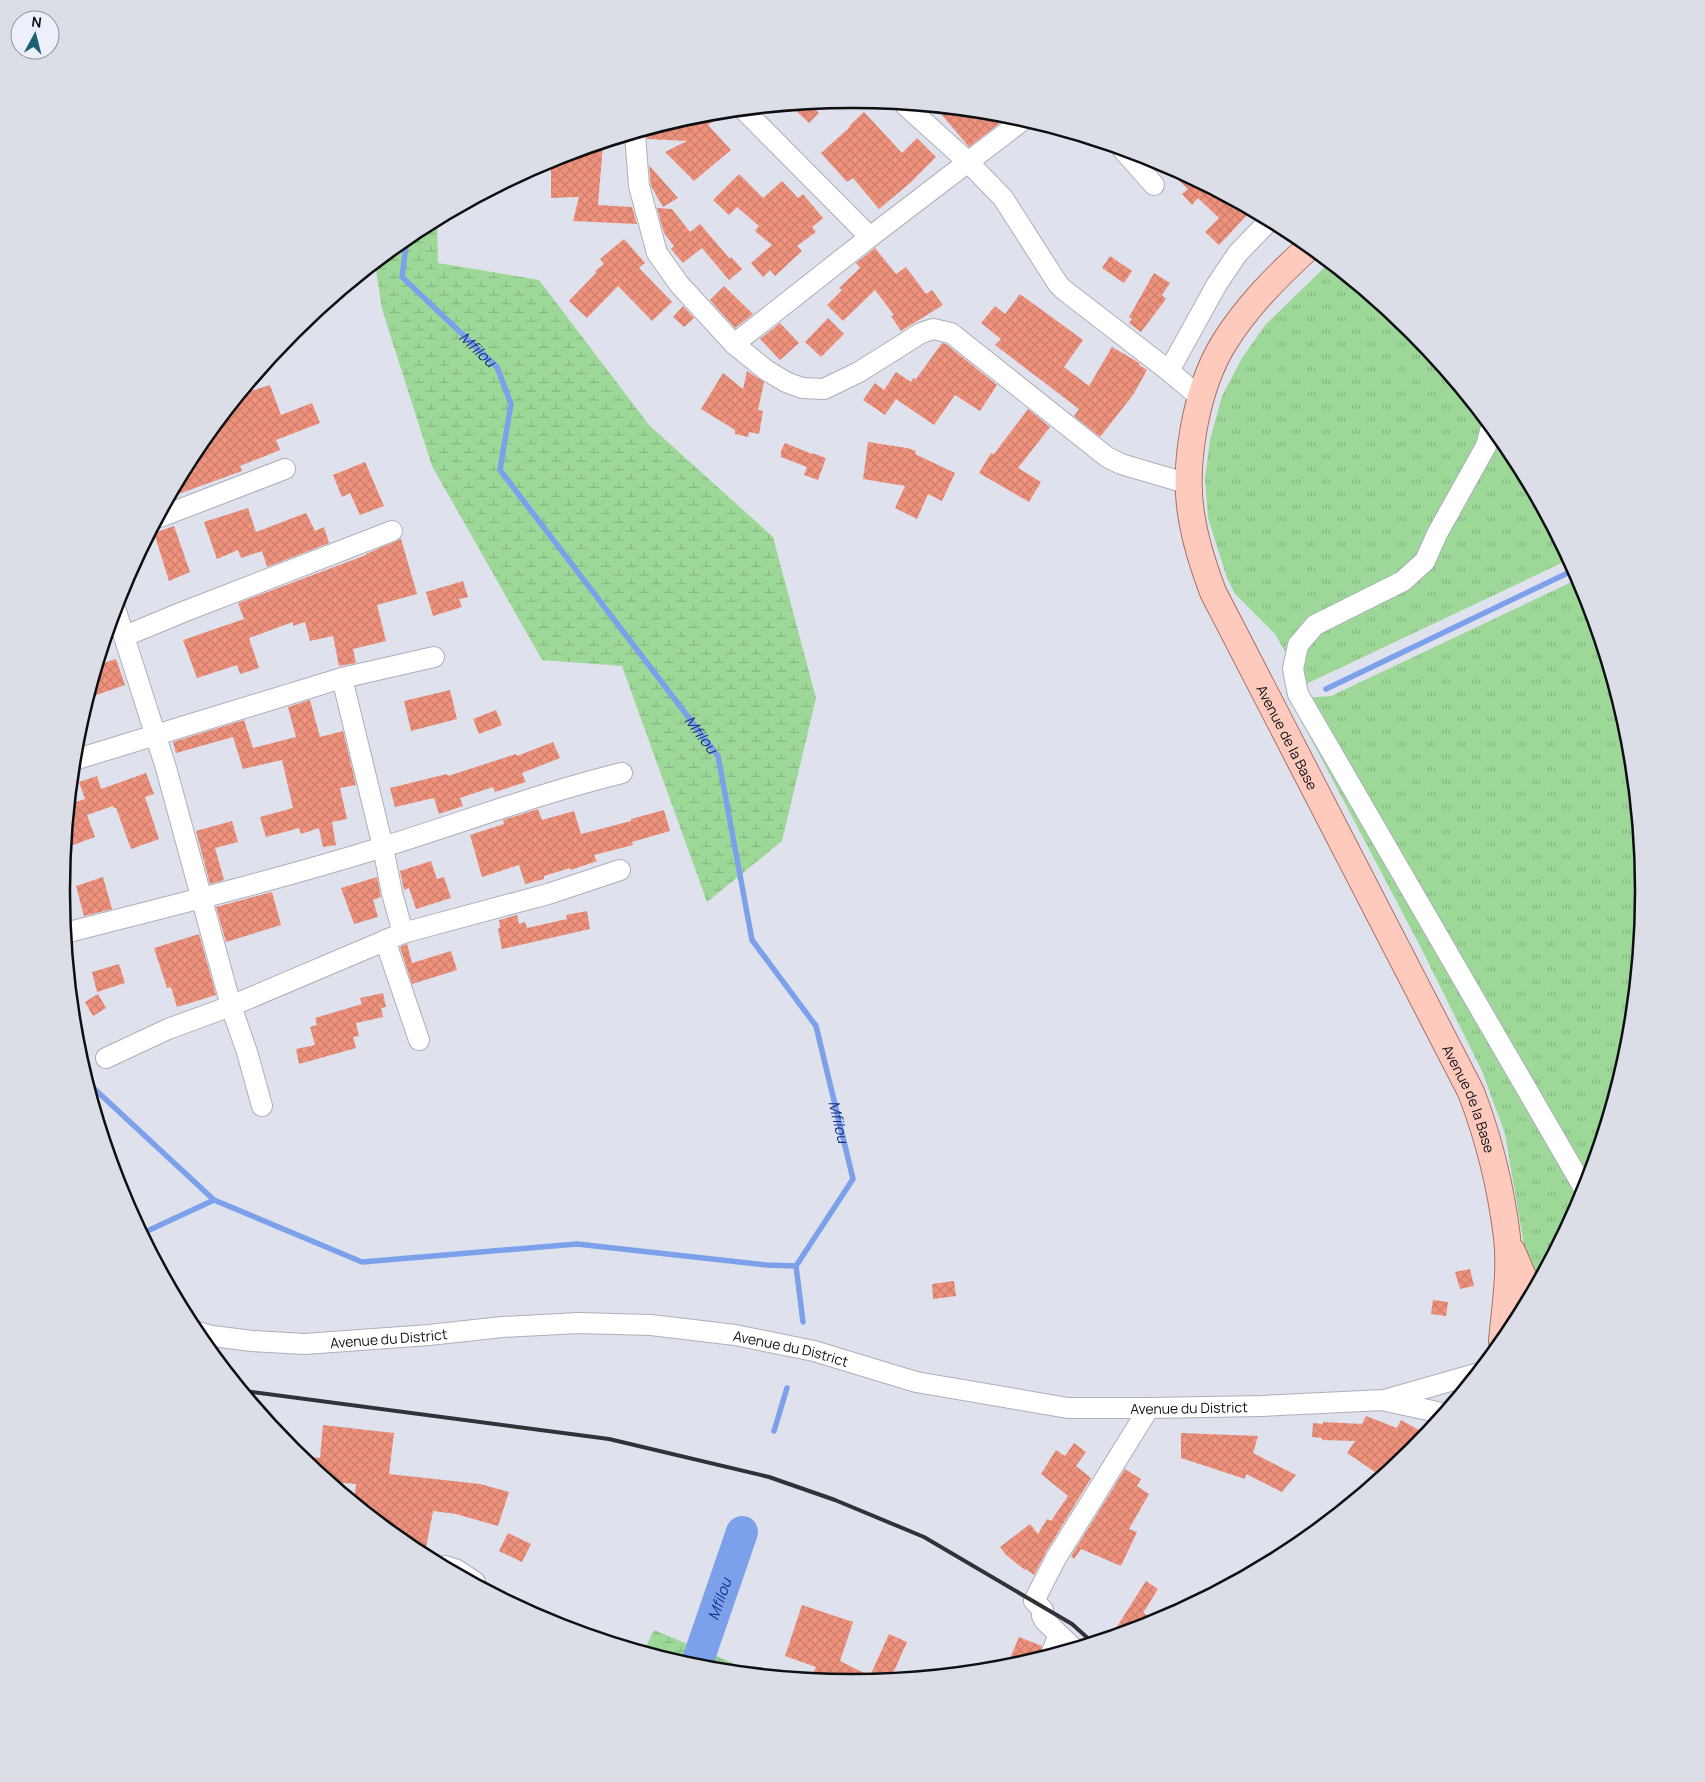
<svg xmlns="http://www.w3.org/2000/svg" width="1705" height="1782" font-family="Manrope,sans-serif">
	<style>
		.grass { fill: url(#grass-tufts) }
		.wetland { fill: url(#wetland-marsh) }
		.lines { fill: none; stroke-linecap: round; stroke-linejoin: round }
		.stream { stroke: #7da0eb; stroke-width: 5.5 }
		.river { stroke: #7da0eb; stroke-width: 32 }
		.building { fill: url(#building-cross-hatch) }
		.minor-casing { stroke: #adafba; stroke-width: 22 }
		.major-casing { stroke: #a97165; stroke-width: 28 }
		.minor { stroke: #fff; stroke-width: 20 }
		.major { stroke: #fdcabd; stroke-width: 26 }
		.rail { stroke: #313237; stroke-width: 4 }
		.labels { text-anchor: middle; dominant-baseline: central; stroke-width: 4.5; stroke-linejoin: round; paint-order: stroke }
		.street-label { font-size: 14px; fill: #0e0f12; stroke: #edeffa }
		.water-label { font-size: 15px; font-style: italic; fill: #133187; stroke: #edeffa }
		.rim { fill: none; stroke: #0e0f12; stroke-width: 2.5 }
	</style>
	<defs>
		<pattern id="grass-tufts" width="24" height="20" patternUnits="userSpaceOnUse" patternTransform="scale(1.25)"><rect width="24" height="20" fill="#9ed898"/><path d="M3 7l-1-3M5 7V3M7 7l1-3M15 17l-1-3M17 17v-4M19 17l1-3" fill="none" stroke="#87b882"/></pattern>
		<pattern id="wetland-marsh" width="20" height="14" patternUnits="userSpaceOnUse" patternTransform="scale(1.25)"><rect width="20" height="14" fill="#9ed898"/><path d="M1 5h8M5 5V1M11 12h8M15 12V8" fill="none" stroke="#87b882"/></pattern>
		<pattern id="building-cross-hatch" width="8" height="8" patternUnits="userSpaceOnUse" patternTransform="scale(1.25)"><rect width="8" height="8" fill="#ef927d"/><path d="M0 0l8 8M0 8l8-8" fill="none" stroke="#cc7d6b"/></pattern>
	</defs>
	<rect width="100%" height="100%" fill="#dfe2ed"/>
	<g class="grass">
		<path d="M1329,263l83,69 99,120 57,108 -264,125 -29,-51 -40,-40 -8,-16 -19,-60 -3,-40 5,-38 12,-44 20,-38 24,-34z"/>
		<path d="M1578,579l6,9 45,149 15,154 -16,155 -45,148 -48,90 -9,-27 -21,-123 -23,-63 -63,-127 -129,-245 41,-3z"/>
	</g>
	<g class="wetland">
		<path d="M437,220l1,43 101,17 110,145 124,112 43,161 -34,143 -75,61 -85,-236 -80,-6 -110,-194 -50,-157 -7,-45 38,-31z"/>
		<path d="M654,1630l79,33 -2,7 -33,-3 -54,-16z"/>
	</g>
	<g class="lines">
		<g class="stream">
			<path id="s1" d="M407,238l-5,39 95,90 14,37 -11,66 218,286 34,184 64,86 37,153 -57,87 7,56"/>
			<path d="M1326,689l248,-119"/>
			<path d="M87,1082l127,118 148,62 215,-18 190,21 29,1"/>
			<path d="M143,1233l71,-33"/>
			<path d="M774,1431l13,-43"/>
		</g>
		<path class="river" id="s2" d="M696,1666l46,-134"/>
	</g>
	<g class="building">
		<path d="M810,104l9,9 -10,10 -18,-17z"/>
		<path d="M936,108l71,7 2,1 -40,31z"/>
		<path d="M727,112l-19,13 23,25 -37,31 -29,-29 22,-11 -40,-2 -1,-8 52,-16z"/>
		<path d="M864,112l38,41 15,-15 19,19 -26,26 -31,26 -26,-31 -6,4 -26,-29 29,-26 -1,-1z"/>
		<path d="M603,144l-5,61 34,2 5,17 -64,-3 6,-24 -28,1v-38z"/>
		<path d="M649,165l29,33 -15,9 -12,-21z"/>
		<path d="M1176,171l75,40 -32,34 -14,-13 14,-14 -21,-20 -6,7 -10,-11 6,-5 -15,-14z"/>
		<path d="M739,174l24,24 19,-17 16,17 5,-4 20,24 -11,9 4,5 -19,14 5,5 -27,25 -5,-6 -7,7 -12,-14 21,-18 -17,-14 4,-5 -22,-19 -8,8 -16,-15z"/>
		<path d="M657,208l15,1 18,23 10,-8 30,35 1,-2 11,12 -13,11 -27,-32 -19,15 -12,-14 3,-3 -10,-13z"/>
		<path d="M624,239l21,24 -6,5 33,34 -20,19 -34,-35 -31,32 -18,-17 28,-29 -2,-1 9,-7 -4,-5z"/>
		<path d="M875,248l21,26 10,-7 20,27 6,-4 11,15 -42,26 -10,-15 3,-1 -19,-25 -32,31 -16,-16 15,-15 -3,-2 21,-20 -4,-5z"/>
		<path d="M1110,256l22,15 -8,12 -22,-15z"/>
		<path d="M1154,273l16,10 -8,12 4,4 -25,33 -12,-9 3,-4 -3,-2z"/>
		<path d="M724,286l29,28 -18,14 -25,-28z"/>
		<path d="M1020,294l63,46 -19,27 25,19 23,-39 24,14 4,3 -1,1 8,5 -14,25 -33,42 -26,-21 5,-7 -84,-64 6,-6 -20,-16 14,-17 10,8z"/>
		<path d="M683,306l11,12 -10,9 -11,-10z"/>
		<path d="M828,318l16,16 -23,23 -16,-15z"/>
		<path d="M780,323l19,20 -19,17 -20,-21z"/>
		<path d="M942,343l4,1 51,41 -17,26 -25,-16 -21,30 -38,-26 -11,16 -22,-15 12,-17 9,7 12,-18 15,10 2,-4 3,1z"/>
		<path d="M747,371l17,11 -6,28 5,1 -4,23 -10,-2 -1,5 -13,-3v-4l-34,-21 22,-36 20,16z"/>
		<path d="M270,385l11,30 31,-12 8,20 -44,17 4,10 -40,16 2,5 -72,26 25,-46 46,-57z"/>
		<path d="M1028,409l22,18 -32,41 23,14 -12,20 -50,-29 12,-20 3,1z"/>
		<path d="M868,442l39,6 9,3 -1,3 40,19 -13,28 -14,-7 -11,25 -22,-11 10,-22 -42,-7z"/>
		<path d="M785,443l27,11v-1l14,5 -8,22 -14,-5 3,-8 -26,-10v-6z"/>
		<path d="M365,462l19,44 -24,9 -10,-22 -8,4 -9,-22z"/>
		<path d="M248,508l8,24 50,-19 9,18 9,-4 5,16 -62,24 -5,-16 -21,7 -3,-8 -21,9 -13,-37z"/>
		<path d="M174,526l16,46 -21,9 -15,-48z"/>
		<path d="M401,539l16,55 -40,11 9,36 -33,8 3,14 -17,3 -6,-30 -23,5 -5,-19 -12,4v-4l-44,16 10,30 -19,6 -3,-9 -40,13 -14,-38 61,-21 -6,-16 128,-48v-1z"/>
		<path d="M463,581l5,16 -9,2 3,8 -29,9 -7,-24z"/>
		<path d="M116,659l9,26 -37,13 10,-33z"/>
		<path d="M450,690l7,29 -46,12 -7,-30z"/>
		<path d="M310,700l10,37 23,-6 13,54 -16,3 7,31 -15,3 4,23 -13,2 -4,-19 -18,6 -2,-6 -33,9 -6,-20 33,-9 -11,-48 -39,9 -10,-32 -57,16 -3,-11 71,-22 9,28 43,-11 -8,-30z"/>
		<path d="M496,710l6,15 -23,9 -6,-15z"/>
		<path d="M553,742l7,16 -38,15 4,9 -31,10 -2,-5 -33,11 3,8 -24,8 -5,-16 -39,9 -5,-19 57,-14 1,2 68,-22 1,2z"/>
		<path d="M146,773l8,21 -9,3 14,42 -28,10 -15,-41h-2l-1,-2 -26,9 8,22 -22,8 -6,-15 3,-26 15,-5 -6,-17 18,-6 4,13z"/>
		<path d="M538,809l4,11 32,-9 7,23 50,-13v-2l33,-9 6,21 -38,11 1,3 -39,10 3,6 -26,9 -1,-2 -26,8v3l-19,5 -6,-19 -37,12 -12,-42 34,-11 -1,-4z"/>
		<path d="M232,821l6,21 -23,6 9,32 -14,4 -14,-53z"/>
		<path d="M431,861l6,18 7,-2 7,21 -35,11 -7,-21 -5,2 -4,-19z"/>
		<path d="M103,877l9,32 -28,7 -8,-30z"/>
		<path d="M377,877l4,20 -8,3 5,17 -24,7 -13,-36z"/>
		<path d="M272,892l9,33 -55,17 -10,-35z"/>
		<path d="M587,911l3,18 -88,20 -4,-20 2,-1 -1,-8 18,-5 2,9 6,-2 2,6 40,-9 -1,-4z"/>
		<path d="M199,934l17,61 -39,12 -6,-20 -4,1 -13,-40z"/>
		<path d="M407,944l5,19 39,-12 6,19 -45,14 -12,-37z"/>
		<path d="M119,964l6,19 -28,9 -5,-20z"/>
		<path d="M383,993l3,14 -5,1 2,9 -27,6 3,13 -6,1 3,11 -57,16 -3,-15 19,-4 -5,-18 7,-2 -2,-7 47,-14 -2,-6z"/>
		<path d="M98,994l8,14 -13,8 -8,-14z"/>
		<path d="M1470,1269l4,17 -14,3 -5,-17z"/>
		<path d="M954,1281l2,15 -23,3 -1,-15z"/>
		<path d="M1433,1300l15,2 -2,14 -15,-2z"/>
		<path d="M1366,1416l31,12 4,-8 25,14 -14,17 -31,25 -34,-23 8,-12 -33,-1v-2l-10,-1 1,-14 10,1v-2l39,2z"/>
		<path d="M323,1425l71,8 -5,41 91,10 29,8 -11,34 -42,-12 -23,-3 -7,37 -17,-3 -38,-31 1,-7 -12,-1 -6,-5 2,-17 -25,-2 -32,-27 21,3z"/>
		<path d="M1181,1433l77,3 -5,17 43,22 -14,17 -36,-18 -1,5 -64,-21z"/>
		<path d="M1074,1443l12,9 -10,14 15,12 -45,74 -12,23 -8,-6 -1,1 -19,-15 -6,-8 30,-23 8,10 9,-15 4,2 17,-25 -27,-22 15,-24 9,6z"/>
		<path d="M1125,1469l16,10 -4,7 12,8 -20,35 8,3 -16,34 -40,-17 -7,10 -3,-3z"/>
		<path d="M508,1533l23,11 -9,18 -23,-11z"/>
		<path d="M1146,1581l12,8 -15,24 14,8 -46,15z"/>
		<path d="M802,1605l51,17 -13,39 30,15 19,-42 18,8 -16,36 -39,4 -41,-4 5,-11 -31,-11z"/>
		<path d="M1019,1637l23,9 -2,11 -15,4 -14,-5z"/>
	</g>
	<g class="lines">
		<defs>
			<g id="minor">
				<path d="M905,105l62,56 36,37 55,86 6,6 105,81 32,27"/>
				<path d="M744,110l126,127"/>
				<path d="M635,134l4,52 18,67 22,31 55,60 32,26 20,12 16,6 22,1 35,-17 62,-39 12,-4 18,4 156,124 14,7 68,20"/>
				<path d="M1123,150l31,35"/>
				<path d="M734,344l136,-107 153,-117"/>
				<path d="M1169,371l48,-87 21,-31 31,-32"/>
				<path d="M1491,428l-5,18 -49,88 -12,27 -22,20 -88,44 -17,20 -5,24 5,25 287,496"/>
				<path d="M160,517l125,-48"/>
				<path d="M115,608l51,160 65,238 16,46 15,54"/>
				<path d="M125,636l58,-24 209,-81"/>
				<path d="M342,678l41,169 9,46 11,40"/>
				<path d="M74,760l268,-82 92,-21"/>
				<path d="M65,933c106,-27 211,-53 315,-85 81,-25 160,-55 242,-75"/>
				<path d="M385,940l34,100"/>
				<path d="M106,1058l62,-29 63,-23 172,-73 145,-39 72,-24"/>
				<path id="s3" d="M195,1331l17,5 40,5 53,3 124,-9 73,-8 77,-4 72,2 84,10 79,16 102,31 152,26h81l113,-2 122,-6 91,-26"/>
				<path d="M1386,1401l56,12"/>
				<path d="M445,1566l12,4 18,12"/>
				<path d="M1072,1647l-27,-26 -3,-5 1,-6 -9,-9 22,-43 93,-150"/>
				<path d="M1051,1654l8,-19"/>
			</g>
			<g id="major">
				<path id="s4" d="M1309,247c-32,29 -62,59 -85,96 -28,45 -42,124 -32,176 4,25 12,49 21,73l258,500c18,47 30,96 36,145 4,35 -2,70 -5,104"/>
				<path d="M1512,1251l18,42"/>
			</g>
		</defs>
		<use href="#minor" class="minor-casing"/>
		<use href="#major" class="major-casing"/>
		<use href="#minor" class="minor"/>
		<use href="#major" class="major"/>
		<path class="rail" d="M244,1391l365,48 160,38 66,23 89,37 148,87 19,17"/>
	</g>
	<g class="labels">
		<g class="street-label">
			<text stroke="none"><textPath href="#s4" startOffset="550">Avenue de la Base</textPath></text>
			<text stroke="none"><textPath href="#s4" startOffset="955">Avenue de la Base</textPath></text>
			<text stroke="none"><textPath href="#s3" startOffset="195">Avenue du District</textPath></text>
			<text stroke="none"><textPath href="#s3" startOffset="600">Avenue du District</textPath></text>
			<text stroke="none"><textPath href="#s3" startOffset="1005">Avenue du District</textPath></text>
		</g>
		<g class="water-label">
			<text stroke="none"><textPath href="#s1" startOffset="144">Mfilou</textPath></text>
			<text stroke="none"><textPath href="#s1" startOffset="609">Mfilou</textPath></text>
			<text stroke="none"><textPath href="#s1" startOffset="1029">Mfilou</textPath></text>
			<text stroke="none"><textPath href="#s2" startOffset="71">Mfilou</textPath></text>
		</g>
	</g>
	<path d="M0 0H1705V1782H0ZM852 108H853A782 782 0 0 1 1635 890V892A782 782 0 0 1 853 1674H852A782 782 0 0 1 70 892V890A782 782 0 0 1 852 108Z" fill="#dbdde7" fill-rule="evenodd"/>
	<path class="rim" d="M852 108H853A782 782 0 0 1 1635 890V892A782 782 0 0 1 853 1674H852A782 782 0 0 1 70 892V890A782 782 0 0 1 852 108Z"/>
	<g transform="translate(35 35) rotate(7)"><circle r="24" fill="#edeffa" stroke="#94959d"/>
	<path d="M0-4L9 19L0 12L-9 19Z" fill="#1d6073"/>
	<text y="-8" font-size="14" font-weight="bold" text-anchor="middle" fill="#0e0f12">N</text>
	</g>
</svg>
